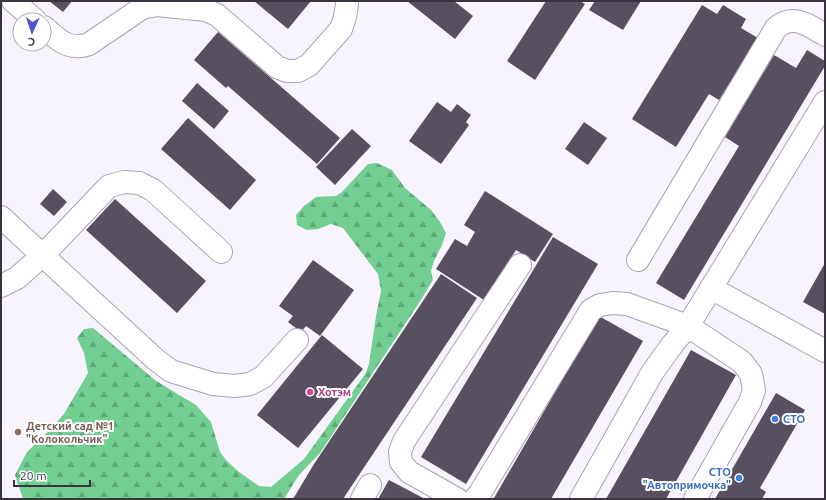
<svg xmlns="http://www.w3.org/2000/svg" width="826" height="500" font-family="Ubuntu,sans-serif">
	<style>
		.forest { fill: url(#forest-firs) }
		.building { fill: #584f61 }
		.lines { fill: none; stroke-linecap: round; stroke-linejoin: round }
		.minor-casing { stroke: #aba1b6; stroke-width: 24 }
		.minor { stroke: #fff; stroke-width: 22 }
		.hotel-dot { fill: #d1479c; stroke: #fff; stroke-width: 1.5 }
		.shop-dot { fill: #3f7fe0; stroke: #fff; stroke-width: 1.5 }
		.education-dot { fill: #8d6e63; stroke: #fff; stroke-width: 1.5 }
		.labels { text-anchor: middle; dominant-baseline: central; stroke-width: 4; stroke-linejoin: round; paint-order: stroke }
		.hotel-label { font-size: 11px; font-weight: bold; fill: #b23c85; stroke: #fff; text-anchor: start }
		.shop-label { font-size: 11px; font-weight: bold; fill: #366cbe; stroke: #fff; text-anchor: start }
		.education-label { font-size: 11px; font-weight: bold; fill: #785e54; stroke: #fff; text-anchor: start }
	</style>
	<defs>
		<pattern id="forest-firs" width="22" height="20" patternUnits="userSpaceOnUse"><rect width="22" height="20" fill="#73ce91"/><path d="M5 1l3.5 6h-7zM16 11l3.5 6h-7z" fill="#5fa878"/></pattern>
	</defs>
	<rect width="100%" height="100%" fill="#f8f4fd"/>
	<path class="forest" d="M377,163l15,7 13,18 26,22 9,12 6,11 -4,12 -8,16 -3,10 2,9 -14,23 -99,150 -21,22 -15,24h-261l-8,-24 12,-23 17,-16 20,-22 24,-41 -4,-20 -7,-15 7,-9 9,-1 62,52 24,15 17,10 15,17 9,30 6,8 13,12 20,14 12,1 33,-28 62,-86 3,-9 7,-48 5,-25 -3,-17 -35,-46 -12,-4 -13,5 -11,1 -10,-5 -1,-10 8,-9 12,-9 20,-1 6,-4 26,-28z"/>
	<g class="building">
		<path d="M49,1h23l-9,11z"/>
		<path d="M254,1h57l-23,28z"/>
		<path d="M407,1h47l19,15 -18,23z"/>
		<path d="M546,1h34l5,3 -50,76 -28,-19z"/>
		<path d="M595,1h46l-18,29 -34,-20z"/>
		<path d="M702,5l15,9 6,-9 23,14 -5,9 17,10 -39,62 -10,-6 -33,53 -44,-28z"/>
		<path d="M218,32l122,106 -23,26 -89,-78 -2,2 -32,-28z"/>
		<path d="M807,50l18,11v5l-141,234 -28,-17 83,-137 -14,-9 49,-82 22,13z"/>
		<path d="M197,83l32,28 -15,18 -32,-28z"/>
		<path d="M437,102l14,10 6,-8 14,11 -5,7 3,3 -28,39 -32,-23z"/>
		<path d="M188,118l68,62 -26,30 -69,-61z"/>
		<path d="M584,122l23,16 -19,27 -23,-16z"/>
		<path d="M352,129l19,17 -36,39 -19,-18z"/>
		<path d="M53,189l14,13 -13,14 -14,-12z"/>
		<path d="M485,191l68,43 -18,28 -19,-12 -32,50 -48,-31 19,-30 12,7 8,-14 -11,-7z"/>
		<path d="M115,199l91,82 -29,32 -91,-83z"/>
		<path d="M553,237l45,27 -132,220 -45,-27z"/>
		<path d="M313,260l41,30 -34,46 -14,-10 -5,6 -13,-10 5,-6 -14,-10z"/>
		<path d="M825,263v51l-22,-12z"/>
		<path d="M441,274l36,24 -134,201h-50l21,-35z"/>
		<path d="M599,316l44,25 -92,158h-56l-1,-1z"/>
		<path d="M322,335l41,34 -65,79 -41,-33z"/>
		<path d="M691,350l45,25 -70,124h-60z"/>
		<path d="M776,393l29,17 -45,78 6,4 -4,7h-47z"/>
		<path d="M389,480l36,19h-47z"/>
	</g>
	<g class="lines">
		<defs>
			<g id="minor">
				<path d="M13,1l22,19"/>
				<path d="M44,27c10,9 21,21 36,19 3,0 6,-1 9,-2l53,-36 15,-3 49,5 11,5 60,52 10,4h11l11,-6 32,-36 4,-12 2,-13v-3"/>
				<path d="M1,217l154,142 16,12 42,13 22,2 15,-2 13,-7 34,-37"/>
				<path d="M638,260l138,-232c17,-15 32,-3 49,7"/>
				<path d="M1,286l16,-8 26,-23 66,-69 15,-4 15,1 14,7 68,62"/>
				<path d="M711,288l114,63"/>
				<path d="M362,499l8,-14"/>
				<path d="M457,499l-48,-27 -8,-10 -1,-10 4,-11 116,-176"/>
				<path d="M475,499l5,-6 111,-183 9,-5 13,-2 14,1 61,22 54,36 9,12 3,16 -4,12 -55,97"/>
				<path d="M581,499l71,-126 20,-28 16,-19 137,-224"/>
			</g>
		</defs>
		<use href="#minor" class="minor-casing"/>
		<use href="#minor" class="minor"/>
	</g>
	<circle class="hotel-dot" cx="310" cy="392" r="4"/>
	<g class="shop-dot">
		<circle cx="775" cy="419" r="4"/>
		<circle cx="739" cy="478" r="4"/>
	</g>
	<circle class="education-dot" cx="18" cy="432" r="4"/>
	<g class="labels">
		<g class="hotel-label">
			<text x="318" y="392">Хотэм</text>
		</g>
		<g class="shop-label">
			<text x="783" y="419">СТО</text>
			<text x="731" y="472" text-anchor="end">СТО<tspan x="731" dy="13">"Автопримочка"</tspan></text>
		</g>
		<g class="education-label">
			<text x="26" y="426">Детский сад №1<tspan x="26" dy="13">"Колокольчик"</tspan></text>
		</g>
	</g>
	<rect width="826" height="500" fill="none" stroke="#39343d" stroke-width="4"/>
	<g transform="translate(32 32) rotate(183)"><circle r="19" fill="#ffffff" stroke="#b0aeb1"/>
	<path d="M0-3L7 15L0 10L-7 15Z" fill="#5254cb"/>
	<text y="-6" font-size="11" font-weight="bold" text-anchor="middle" fill="#39343d">С</text>
	</g>
	<path d="M14 480v6h76v-6" fill="none" stroke="#39343d" stroke-width="2"/>
	<text x="20" y="480" font-size="12" fill="#39343d" stroke="#ffffff" stroke-width="3" paint-order="stroke">20 m</text>
</svg>
